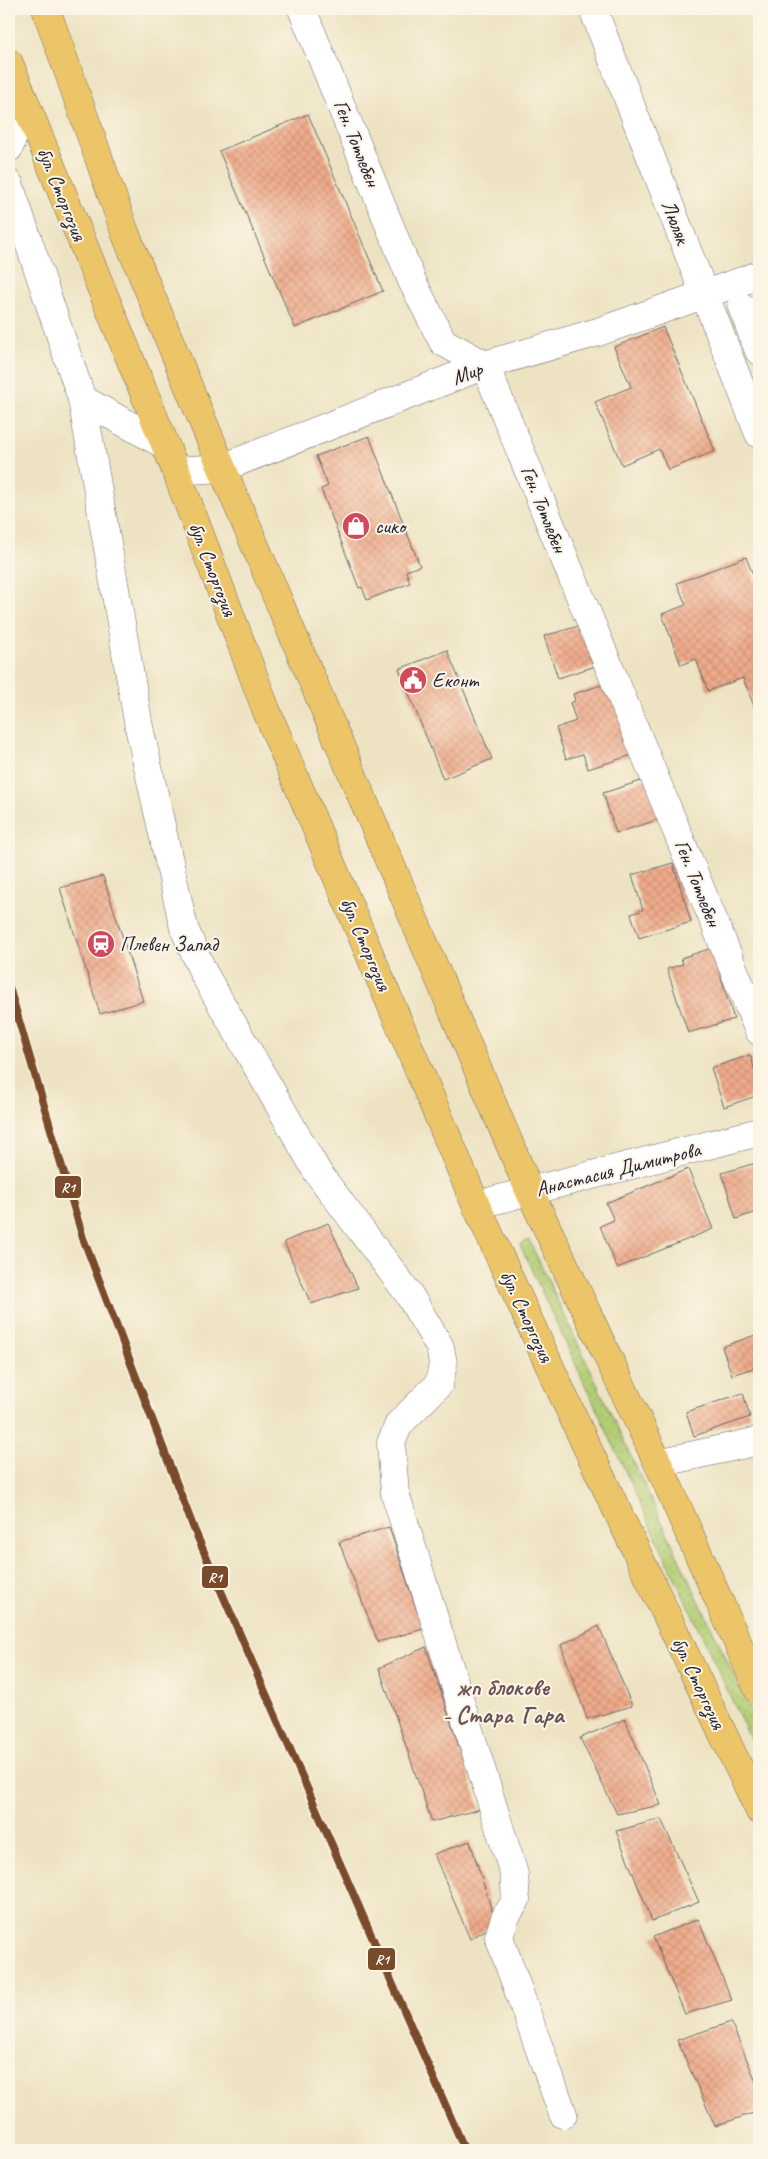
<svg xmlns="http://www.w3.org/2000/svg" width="768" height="2159" font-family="Caveat,sans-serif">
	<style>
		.grass { fill: url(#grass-dots); stroke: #6a7858 }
		.building { fill: url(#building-cross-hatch) }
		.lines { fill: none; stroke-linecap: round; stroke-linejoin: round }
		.minor-casing { stroke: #69666a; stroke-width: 29 }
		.major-casing { stroke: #69666a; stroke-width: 29 }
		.minor { stroke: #fff; stroke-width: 28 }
		.major { stroke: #edc569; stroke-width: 28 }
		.rail-1-casing { stroke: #fcf5e5; stroke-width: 11 }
		.rail-1 { stroke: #7a4b2a; stroke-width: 8 }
		.labels { text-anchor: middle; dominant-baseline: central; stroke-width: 4; stroke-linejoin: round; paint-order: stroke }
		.street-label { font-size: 21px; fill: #22223b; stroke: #fcf5e5 }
		.poi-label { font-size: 21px; fill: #22223b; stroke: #fcf5e5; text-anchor: start }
		.quarter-label { font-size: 24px; font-weight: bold; fill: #6a5257; stroke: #fcf5e5 }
		.line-badge { stroke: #fcf5e5; stroke-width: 2 }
		.badge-label { font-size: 14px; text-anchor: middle; font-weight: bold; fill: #fff }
	</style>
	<defs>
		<pattern id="grass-dots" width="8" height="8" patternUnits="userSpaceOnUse" patternTransform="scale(1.25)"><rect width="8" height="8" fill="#b2ce74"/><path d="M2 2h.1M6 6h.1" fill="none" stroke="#99b165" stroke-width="1.8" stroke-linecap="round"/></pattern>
		<pattern id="building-cross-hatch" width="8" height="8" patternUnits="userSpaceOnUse" patternTransform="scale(1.25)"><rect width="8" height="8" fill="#efab8a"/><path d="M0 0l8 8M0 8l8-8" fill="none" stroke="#cd9378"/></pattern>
	</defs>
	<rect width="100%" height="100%" fill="#fcf5e5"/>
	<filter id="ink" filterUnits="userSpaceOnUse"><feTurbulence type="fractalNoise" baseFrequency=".02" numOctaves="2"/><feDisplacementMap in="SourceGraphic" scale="10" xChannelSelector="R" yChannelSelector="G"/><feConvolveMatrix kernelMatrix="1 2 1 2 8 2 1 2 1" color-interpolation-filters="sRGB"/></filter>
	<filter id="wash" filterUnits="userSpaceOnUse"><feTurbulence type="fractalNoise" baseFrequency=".0096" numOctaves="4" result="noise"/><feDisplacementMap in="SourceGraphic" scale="20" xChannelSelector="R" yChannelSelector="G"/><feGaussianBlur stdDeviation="1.12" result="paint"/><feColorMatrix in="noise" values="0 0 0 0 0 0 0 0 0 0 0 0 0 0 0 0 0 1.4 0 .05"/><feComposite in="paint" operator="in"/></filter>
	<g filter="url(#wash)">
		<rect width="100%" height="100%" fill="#ede3c2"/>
		<path class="grass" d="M529,1240l230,488v30l-239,-513z"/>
		<g id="blocks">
			<g class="building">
				<path d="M308,114l75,177 -88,37 -76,-177z"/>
				<path d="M663,327l52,124 -47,19 -9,-21 -37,16 -27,-63 36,-15 -17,-40z"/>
				<path d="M369,436l51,130 -14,5 4,12 -43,17 -5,-13 -3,1 -38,-99 7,-3 -12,-30z"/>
				<path d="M746,557l13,33v129l-16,-41 -35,13 -12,-32 -15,6 -19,-51 24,-9 -9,-22z"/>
				<path d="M586,624l13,41 -41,13 -14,-42z"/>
				<path d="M447,650l45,109 -49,20 -44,-110z"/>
				<path d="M608,683l24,72 -44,14 -5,-15 -17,5 -10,-31 20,-7 -6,-18 5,-2 -2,-7z"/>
				<path d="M647,779l13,40 -44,14 -13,-40z"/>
				<path d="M673,863l18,59 -52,16 -8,-24 12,-4 -11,-35z"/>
				<path d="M103,876l40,125 -43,13 -40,-126z"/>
				<path d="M712,948l22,71 -46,14 -21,-64 16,-5 -2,-6z"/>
				<path d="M750,1055l9,28v12l-35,12 -13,-39z"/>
				<path d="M759,1162v49l-23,8 -14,-46z"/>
				<path d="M688,1169l25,60 -96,39 -17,-42 14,-6 -8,-17z"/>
				<path d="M328,1223l30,65 -47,16 -27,-62z"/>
				<path d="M758,1334l1,32 -27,9 -10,-28z"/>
				<path d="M743,1393l7,24 -56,19 -8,-24z"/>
				<path d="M389,1527l34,102 -45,13 -39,-100z"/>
				<path d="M599,1626l33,80 -45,13 -26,-74z"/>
				<path d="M426,1647l54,162 -48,13 -53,-154z"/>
				<path d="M625,1719l36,86 -44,9 -37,-76z"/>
				<path d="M661,1819l38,83 -47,19 -36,-90z"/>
				<path d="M470,1841l26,83 -26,15 -36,-85z"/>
				<path d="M698,1919l34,81 -47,14 -32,-77z"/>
				<path d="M731,2022l28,67v22l-44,15 -38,-86z"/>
			</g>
		</g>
	</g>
	<g filter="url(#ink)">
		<use href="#blocks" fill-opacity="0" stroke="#69666a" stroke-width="1"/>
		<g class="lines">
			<defs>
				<g id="minor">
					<path d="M302,9l110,272 31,61 42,23 274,666"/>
					<path d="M593,9l166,425"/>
					<path d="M9,148l16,-44"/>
					<path d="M9,184l73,215 83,46"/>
					<path d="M742,307l17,44"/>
					<path d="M82,399l57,328 45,201 19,44 115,201 90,120 32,54 3,17 -4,20 -40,40 -8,19 4,50 119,381 2,26 -11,18 -6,19 64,177"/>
					<path d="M176,471l46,-3 263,-103 113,-33 161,-57"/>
					<path d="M476,1205l283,-73"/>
					<path d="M658,1463l101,-22"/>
				</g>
				<g id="major">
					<path d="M46,9l80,226 96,233 308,724 128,271 101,228"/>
					<path d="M9,63l167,408 91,241 209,493 108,236 175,369"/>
				</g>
			</defs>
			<use href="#minor" class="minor-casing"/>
			<use href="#major" class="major-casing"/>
			<use href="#minor" class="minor"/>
			<use href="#major" class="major"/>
			<defs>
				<path id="rail-1" d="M9,987l74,251 111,291 271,621"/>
			</defs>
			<use href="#rail-1" class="rail-1-casing"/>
			<use href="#rail-1" class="rail-1"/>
		</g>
	</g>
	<defs>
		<symbol id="shop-disc" viewBox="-11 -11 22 22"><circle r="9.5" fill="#d1495b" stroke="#fcf5e5"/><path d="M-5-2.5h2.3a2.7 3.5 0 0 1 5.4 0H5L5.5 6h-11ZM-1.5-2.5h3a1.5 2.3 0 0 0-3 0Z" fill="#fff"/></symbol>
		<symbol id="civic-disc" viewBox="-11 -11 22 22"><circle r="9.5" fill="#d1495b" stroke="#fcf5e5"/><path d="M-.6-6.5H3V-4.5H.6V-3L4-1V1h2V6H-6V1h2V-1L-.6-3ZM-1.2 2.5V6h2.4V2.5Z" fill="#fff"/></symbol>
		<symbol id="station-disc" viewBox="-11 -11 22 22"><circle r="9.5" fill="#d1495b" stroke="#fcf5e5"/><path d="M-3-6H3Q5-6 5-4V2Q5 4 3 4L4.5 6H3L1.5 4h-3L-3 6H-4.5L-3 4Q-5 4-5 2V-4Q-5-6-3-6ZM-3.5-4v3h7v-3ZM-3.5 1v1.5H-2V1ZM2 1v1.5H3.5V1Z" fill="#fff"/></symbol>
	</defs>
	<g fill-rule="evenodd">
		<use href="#shop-disc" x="340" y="510" width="32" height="32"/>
		<use href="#civic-disc" x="397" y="664" width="32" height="32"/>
		<use href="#station-disc" x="85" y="928" width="32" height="32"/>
	</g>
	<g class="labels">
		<g class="street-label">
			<text transform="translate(357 143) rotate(68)">Ген. Тотлебен</text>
			<text transform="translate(62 194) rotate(68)">бул. Сторгозия</text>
			<text transform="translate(676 222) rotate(69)">Люляк</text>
			<text transform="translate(467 373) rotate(-21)">Мир</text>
			<text transform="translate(544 509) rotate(68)">Ген. Тотлебен</text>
			<text transform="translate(213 569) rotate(69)">бул. Сторгозия</text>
			<text transform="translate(698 883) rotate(68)">Ген. Тотлебен</text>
			<text transform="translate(366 944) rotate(67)">бул. Сторгозия</text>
			<text transform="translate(618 1169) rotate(-14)">Анастасия Димитрова</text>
			<text transform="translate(527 1316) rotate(65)">бул. Сторгозия</text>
			<text transform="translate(699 1683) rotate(65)">бул. Сторгозия</text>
		</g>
		<g class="poi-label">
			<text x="375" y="526">сико</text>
			<text x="432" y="680">Еконт</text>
			<text x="120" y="944">Плевен Запад</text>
		</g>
		<g class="quarter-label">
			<text x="503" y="1687">жп блокове<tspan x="503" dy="28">- Стара Гара</tspan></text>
		</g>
	</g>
	<g class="line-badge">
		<rect x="54" y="1175" width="28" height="24" rx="5" fill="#7a4b2a"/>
		<rect x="201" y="1565" width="28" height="24" rx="5" fill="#7a4b2a"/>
		<rect x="367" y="1947" width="29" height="24" rx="5" fill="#7a4b2a"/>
	</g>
	<g class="badge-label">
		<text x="68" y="1192">R1</text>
		<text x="215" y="1582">R1</text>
		<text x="382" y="1964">R1</text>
	</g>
	<rect width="768" height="2159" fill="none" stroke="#fcf5e5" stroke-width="30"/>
</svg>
